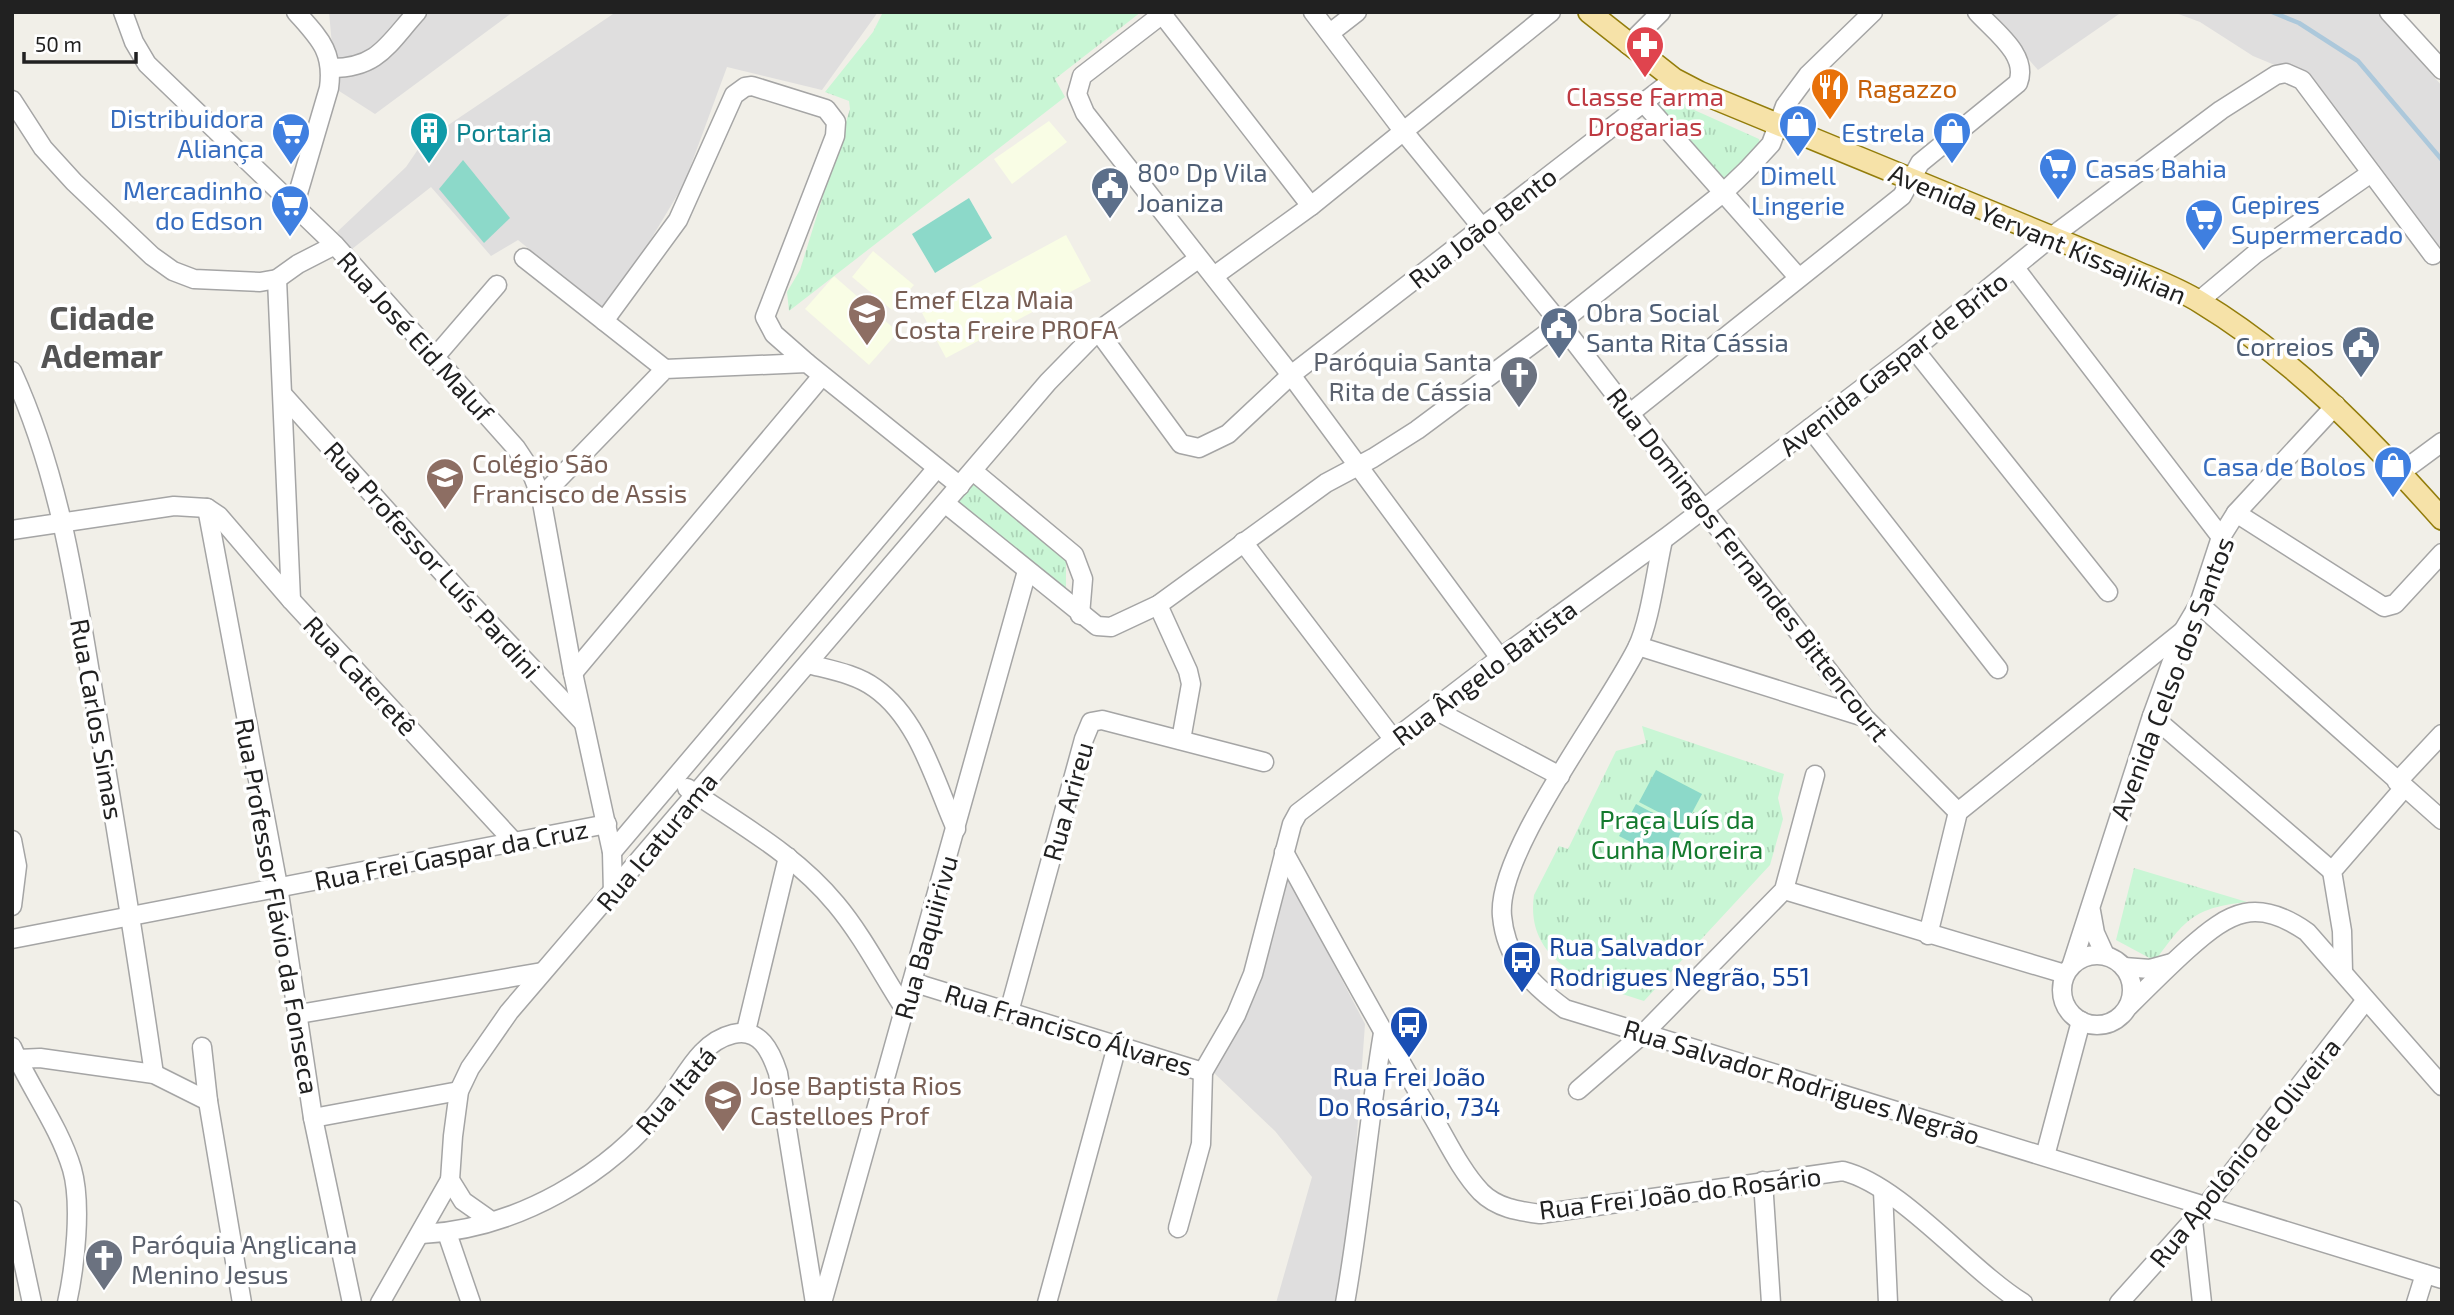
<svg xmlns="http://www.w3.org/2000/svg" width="2454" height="1315" font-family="'Exo 2',sans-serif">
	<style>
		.residential { fill: #dfdede }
		.education { fill: #f9fde5 }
		.park { fill: url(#park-tufts) }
		.pitch { fill: #8cd9c9 }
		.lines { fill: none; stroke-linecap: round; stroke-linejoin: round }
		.stream { stroke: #acc8db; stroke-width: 4.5 }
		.minor-casing { stroke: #a5a5a5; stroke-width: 21 }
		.major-casing { stroke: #937d0b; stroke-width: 24 }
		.minor { stroke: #fff; stroke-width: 18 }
		.major { stroke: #f6e2a8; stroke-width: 21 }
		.labels { text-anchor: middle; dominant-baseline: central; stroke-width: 7; stroke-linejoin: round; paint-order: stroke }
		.food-label { font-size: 26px; fill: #c56008; stroke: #fff; text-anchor: start }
		.health-label { font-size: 26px; fill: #be3a42; stroke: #fff }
		.shop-label { font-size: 26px; fill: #366cbe; stroke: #fff; text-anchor: end }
		.culture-label { font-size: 26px; fill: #0d838f; stroke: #fff; text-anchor: start }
		.service-label { font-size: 26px; fill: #4e5e75; stroke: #fff; text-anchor: start }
		.street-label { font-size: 26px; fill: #212121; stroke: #fff }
		.education-label { font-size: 26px; fill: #785e54; stroke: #fff; text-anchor: start }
		.worship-label { font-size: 26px; fill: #5b616d; stroke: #fff; text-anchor: end }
		.park-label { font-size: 26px; fill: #147a2e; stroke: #fff }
		.transit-label { font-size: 26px; fill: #164399; stroke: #fff; text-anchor: start }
		.district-label { font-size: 33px; font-weight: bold; fill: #545454; stroke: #fff }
	</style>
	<defs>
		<pattern id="park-tufts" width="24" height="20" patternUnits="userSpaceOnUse" patternTransform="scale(1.75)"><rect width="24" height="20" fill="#c9f6d5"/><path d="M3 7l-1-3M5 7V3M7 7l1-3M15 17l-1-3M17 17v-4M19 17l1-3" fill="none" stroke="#acd3b7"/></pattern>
	</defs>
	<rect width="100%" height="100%" fill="#f1efe8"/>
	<g class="residential">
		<path d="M329,12h184l-138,102 -39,-25z"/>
		<path d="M616,12h262l-56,78 -95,-23 -43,117 -63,105 -18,20 -85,-69 -27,16 -60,-69 -79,62 -15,-17 69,-65 17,-25z"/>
		<path d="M1987,12h135l-84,58z"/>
		<path d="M2173,12h204l65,74v161l-11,-6 -122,-162 -56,-23 -53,-34z"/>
		<path d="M1285,871l80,153 -12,165 -14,114h-63l36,-126 -37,-46 -62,-59 47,-87z"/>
	</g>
	<g class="education">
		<path d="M1049,121l18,21 -55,42 -18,-25z"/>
		<path d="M1066,235l25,46 -145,77 -24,-45z"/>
		<path d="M873,251l41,34 -22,25 -40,-33z"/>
		<path d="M834,276l64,56 -29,33 -64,-56z"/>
	</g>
	<g class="park">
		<path d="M883,12h258l-86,67 10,18 -276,214 -2,-19 13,-22 50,-161 -1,-8 -24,-9 48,-60z"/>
		<path d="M1671,95l21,14 67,30 1,4 -37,37 -65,-74z"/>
		<path d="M976,476l90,81v38l-113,-91z"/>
		<path d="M1642,726l142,48 -6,24 5,21 -13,46 -126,136c-51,-16 -120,-37 -110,-106l25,-49 9,3 48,-98 30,-8z"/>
		<path d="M2134,868l113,34c-54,6 -61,17 -92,59l-39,-21z"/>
	</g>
	<g class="pitch">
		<path d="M463,160l47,58 -26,25 -45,-54z"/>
		<path d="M969,198l23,40 -57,35 -23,-39z"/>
		<path d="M1656,770l46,24 -17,32 -46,-24z"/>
		<path d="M1636,804l47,25 -17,31 -47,-24z"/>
	</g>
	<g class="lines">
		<path class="stream" d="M2272,12l27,11 59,38 84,99"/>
		<defs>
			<g id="minor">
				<path d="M123,12l11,30 13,22 188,181 181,203 14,21 11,28 32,176 39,179 1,42"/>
				<path d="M1165,12l-83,64 -5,18 8,19 206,262 209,283"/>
				<path d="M1313,12l91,120 156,191 304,394 94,95"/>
				<path d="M2389,12l53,58"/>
				<path d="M1162,14l149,192"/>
				<path d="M1330,33l27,-21"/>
				<path d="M1628,45l33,-33"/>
				<path d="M332,68c46,0 56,-24 85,-56"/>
				<path d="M12,100l31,48 31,34 78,74 21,15 21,8 66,3 17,-3 21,-15 37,-19"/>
				<path d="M1644,103l154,174"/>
				<path d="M294,207l35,-119c5,-37 -10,-50 -33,-76"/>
				<path d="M524,258l141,111"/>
				<path d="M2015,268l206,269"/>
				<path d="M1214,276l97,-70 240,-194"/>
				<path d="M277,279l14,321"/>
				<path d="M2199,301l56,-47 116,-81"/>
				<path d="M604,321l74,-101 56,-125 11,-8 7,-1 74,23 10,13 -1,14 -70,181 9,17 33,29"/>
				<path d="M1098,331l83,113 18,4 29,-14 63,-59 383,-296"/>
				<path d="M1914,349l194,243"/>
				<path d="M435,357l62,-72"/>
				<path d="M12,371c49,107 64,218 83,332 21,124 41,247 59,371"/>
				<path d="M284,396l176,196 122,129"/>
				<path d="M1629,414l273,-218 18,-33 98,-80c11,-28 -24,-52 -41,-71"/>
				<path d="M1810,428l188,241"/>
				<path d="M973,471l101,84 9,24 -3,36"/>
				<path d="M2400,473l42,-31"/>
				<path d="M541,497l124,-128 142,-6 153,123"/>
				<path d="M946,504l151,122 14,1 47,-22 168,-122 47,-25 44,-28 129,-96 178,-142 23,-22 24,-26 14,-38 23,-31 65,-63"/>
				<path d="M207,508l71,378 35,232 39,185"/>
				<path d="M2236,513l148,94 11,-3 47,-51"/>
				<path d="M12,530l162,-24 33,2 12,8 72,84 224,243"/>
				<path d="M1663,540c-7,30 -13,82 -26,108 -31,63 -141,204 -135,268 4,44 30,69 63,93l877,270"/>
				<path d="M1243,542l151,198"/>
				<path d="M2199,604l243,216"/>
				<path d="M1158,605l30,66 3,13 -10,56"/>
				<path d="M1638,646l226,71"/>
				<path d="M808,664c23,6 48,10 67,24 44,31 60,94 81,141"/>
				<path d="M573,673l249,-297"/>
				<path d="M1435,710l125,66"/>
				<path d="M2152,716l180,155"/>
				<path d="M2397,782l45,-48"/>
				<path d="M687,788c52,36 108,66 149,116 26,31 46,70 68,104"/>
				<path d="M12,840l5,26 -5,40"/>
				<path d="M612,852l325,-384"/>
				<path d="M1284,852c47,86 93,171 143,255 17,27 32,62 54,85 16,16 37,19 59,22l303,-43c59,15 125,98 180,132"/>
				<path d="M1784,890l281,84"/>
				<path d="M2091,911l4,22 10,22"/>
				<path d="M1928,935l30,-123 225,-181"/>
				<path d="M12,939l595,-115"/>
				<circle cx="2097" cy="990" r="35"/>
				<path d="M2072,964l80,-248 31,-85 16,-27 22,-67 15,-24 100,-108"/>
				<path d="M2124,967l26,2 22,-6"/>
				<path d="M2343,972l-1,-41 -10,-60 72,-83"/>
				<path d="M912,982l291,90 33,-57 17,-41 39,-150 6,-11 202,-155 168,-122 246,-187 136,-111 171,-128 55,-35 10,-2 16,7 131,175"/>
				<path d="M2129,1006c19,-19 39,-39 59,-57 42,-38 69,-52 119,-17l135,154"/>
				<path d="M1009,1012l75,-273 7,-17 11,-2 162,42"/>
				<path d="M299,1014l243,-42"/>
				<path d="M746,1031l42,-174"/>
				<path d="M12,1047c18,41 47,79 60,122 10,35 3,98 -5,134"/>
				<path d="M202,1047l6,54"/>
				<path d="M18,1059l22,-1 114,16 54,27 34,202"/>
				<path d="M1578,1090l66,-57 140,-143 31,-115"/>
				<path d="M313,1118l146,-27"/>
				<path d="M2045,1156l36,-135"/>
				<path d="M1763,1181l8,122"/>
				<path d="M1883,1191l5,112"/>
				<path d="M12,1210l20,93"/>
				<path d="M490,1220l-27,-19 -13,-21 3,-44 6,-45 11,-23 39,-56 539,-630 50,-51 100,-72"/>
				<path d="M2193,1221l9,82"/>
				<path d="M1178,1228l23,-84 2,-72"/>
				<path d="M447,1233l24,70"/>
				<path d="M422,1234c95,-5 188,-59 245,-133 19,-25 33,-59 66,-67 27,-7 38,18 45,39l37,230"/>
				<path d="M380,1303l70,-123"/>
				<path d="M822,1303l205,-732"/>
				<path d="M1047,1303l70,-257"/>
				<path d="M1345,1303c16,-90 23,-180 38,-270"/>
				<path d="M2119,1303l87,-97 160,-206"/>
				<path d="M2416,1303l9,-29"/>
			</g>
			<path id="major" d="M1589,12l85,67 25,13 433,178c23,10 47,19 68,32 94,57 169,135 242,217"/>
		</defs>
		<use href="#minor" class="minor-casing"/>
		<use href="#major" class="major-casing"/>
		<use href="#minor" class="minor"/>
		<use href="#major" class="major"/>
	</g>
	<defs>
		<symbol id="pharmacy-pin" viewBox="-11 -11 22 30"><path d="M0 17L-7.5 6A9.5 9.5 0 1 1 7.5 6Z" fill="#e0444e" stroke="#fff"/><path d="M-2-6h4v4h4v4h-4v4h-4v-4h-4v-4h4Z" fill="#fff"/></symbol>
		<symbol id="restaurant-pin" viewBox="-11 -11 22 30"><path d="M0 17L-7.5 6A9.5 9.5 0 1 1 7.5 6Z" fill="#e8710a" stroke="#fff"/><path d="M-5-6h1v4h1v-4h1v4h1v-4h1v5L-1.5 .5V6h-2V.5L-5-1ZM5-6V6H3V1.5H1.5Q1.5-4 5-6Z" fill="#fff"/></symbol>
		<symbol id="shop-pin" viewBox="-11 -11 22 30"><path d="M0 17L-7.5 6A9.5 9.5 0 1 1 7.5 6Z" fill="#3f7fe0" stroke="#fff"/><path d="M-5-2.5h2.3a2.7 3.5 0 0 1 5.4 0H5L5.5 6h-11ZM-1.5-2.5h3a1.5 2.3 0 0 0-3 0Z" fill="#fff"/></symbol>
		<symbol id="building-pin" viewBox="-11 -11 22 30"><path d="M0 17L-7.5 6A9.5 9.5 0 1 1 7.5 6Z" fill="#0f9aa8" stroke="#fff"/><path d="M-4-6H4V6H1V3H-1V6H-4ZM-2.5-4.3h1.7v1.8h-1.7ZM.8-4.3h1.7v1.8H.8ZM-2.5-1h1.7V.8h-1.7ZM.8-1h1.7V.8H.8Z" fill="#fff"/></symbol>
		<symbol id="supermarket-pin" viewBox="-11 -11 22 30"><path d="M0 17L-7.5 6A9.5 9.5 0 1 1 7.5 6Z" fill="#3f7fe0" stroke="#fff"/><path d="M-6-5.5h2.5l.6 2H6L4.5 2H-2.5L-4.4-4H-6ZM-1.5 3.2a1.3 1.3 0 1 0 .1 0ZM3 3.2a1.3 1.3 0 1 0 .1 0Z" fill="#fff"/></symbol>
		<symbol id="civic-pin" viewBox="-11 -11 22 30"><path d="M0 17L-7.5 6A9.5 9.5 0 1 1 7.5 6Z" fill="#5c6f8a" stroke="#fff"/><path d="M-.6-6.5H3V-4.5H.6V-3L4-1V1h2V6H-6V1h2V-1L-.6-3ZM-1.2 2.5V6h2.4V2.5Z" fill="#fff"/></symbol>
		<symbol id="school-pin" viewBox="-11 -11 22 30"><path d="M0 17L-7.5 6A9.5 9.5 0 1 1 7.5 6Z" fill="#8d6e63" stroke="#fff"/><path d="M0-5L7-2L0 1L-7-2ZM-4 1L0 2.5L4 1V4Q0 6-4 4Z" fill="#fff"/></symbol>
		<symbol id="church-pin" viewBox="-11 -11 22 30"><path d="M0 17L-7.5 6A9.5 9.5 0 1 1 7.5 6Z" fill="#6b7280" stroke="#fff"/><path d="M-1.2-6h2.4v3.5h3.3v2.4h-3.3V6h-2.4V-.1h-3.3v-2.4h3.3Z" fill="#fff"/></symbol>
		<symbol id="bus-pin" viewBox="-11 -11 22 30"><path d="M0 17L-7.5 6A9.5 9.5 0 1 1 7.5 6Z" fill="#1a4fb4" stroke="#fff"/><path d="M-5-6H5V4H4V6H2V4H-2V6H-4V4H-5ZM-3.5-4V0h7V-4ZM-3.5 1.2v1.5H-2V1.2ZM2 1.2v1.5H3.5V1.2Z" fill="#fff"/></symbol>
	</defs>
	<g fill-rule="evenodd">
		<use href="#pharmacy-pin" x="1623" y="23" width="44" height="60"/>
		<use href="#restaurant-pin" x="1808" y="65" width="44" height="60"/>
		<use href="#shop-pin" x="1776" y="102" width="44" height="60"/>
		<use href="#building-pin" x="407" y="109" width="44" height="60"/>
		<use href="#shop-pin" x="1930" y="109" width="44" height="60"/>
		<use href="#supermarket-pin" x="269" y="110" width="44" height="60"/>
		<use href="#supermarket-pin" x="2036" y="145" width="44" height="60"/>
		<use href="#civic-pin" x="1088" y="164" width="44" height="60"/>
		<use href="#supermarket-pin" x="268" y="182" width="44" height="60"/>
		<use href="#supermarket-pin" x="2182" y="196" width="44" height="60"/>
		<use href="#school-pin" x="845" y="291" width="44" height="60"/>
		<use href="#civic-pin" x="1537" y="304" width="44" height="60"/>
		<use href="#civic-pin" x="2339" y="323" width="44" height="60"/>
		<use href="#church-pin" x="1497" y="353" width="44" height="60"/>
		<use href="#shop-pin" x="2371" y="443" width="44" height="60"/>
		<use href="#school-pin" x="423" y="455" width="44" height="60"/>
		<use href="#bus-pin" x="1500" y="938" width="44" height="60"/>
		<use href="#bus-pin" x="1387" y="1003" width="44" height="60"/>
		<use href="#school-pin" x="701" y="1077" width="44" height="60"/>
		<use href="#church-pin" x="82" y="1236" width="44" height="60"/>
	</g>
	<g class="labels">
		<g class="food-label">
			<text x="1857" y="87">Ragazzo</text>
		</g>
		<g class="health-label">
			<text x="1645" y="95">Classe Farma<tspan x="1645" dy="30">Drogarias</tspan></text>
		</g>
		<g class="shop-label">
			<text x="264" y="117">Distribuidora<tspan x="264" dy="30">Aliança</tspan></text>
			<text x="1925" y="131">Estrela</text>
			<text x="2085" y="167" text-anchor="start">Casas Bahia</text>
			<text x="1798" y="174" text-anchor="middle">Dimell<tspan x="1798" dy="30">Lingerie</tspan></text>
			<text x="263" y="189">Mercadinho<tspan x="263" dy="30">do Edson</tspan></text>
			<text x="2231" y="203" text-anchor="start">Gepires<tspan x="2231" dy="30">Supermercado</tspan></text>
			<text x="2366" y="465">Casa de Bolos</text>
		</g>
		<g class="culture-label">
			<text x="456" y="131">Portaria</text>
		</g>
		<g class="service-label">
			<text x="1137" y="171">80º Dp Vila<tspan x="1137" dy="30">Joaniza</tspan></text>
			<text x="1586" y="311">Obra Social<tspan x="1586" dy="30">Santa Rita Cássia</tspan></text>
			<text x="2334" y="345" text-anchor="end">Correios</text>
		</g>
		<g class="street-label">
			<text transform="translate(1482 227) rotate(-38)">Rua João Bento</text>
			<text transform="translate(2038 233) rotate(23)">Avenida Yervant Kissajikian</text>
			<text transform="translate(416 336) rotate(48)">Rua José Eid Maluf</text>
			<text transform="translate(1893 363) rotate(-38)">Avenida Gaspar de Brito</text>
			<text transform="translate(433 559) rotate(48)">Rua Professor Luís Pardini</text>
			<text transform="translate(1749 564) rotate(52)">Rua Domingos Fernandes Bittencourt</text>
			<text transform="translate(1484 672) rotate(-37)">Rua Ângelo Batista</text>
			<text transform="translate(361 675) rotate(47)">Rua Cateretê</text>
			<text transform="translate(2171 678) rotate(-69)">Avenida Celso dos Santos</text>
			<text transform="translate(98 719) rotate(80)">Rua Carlos Simas</text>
			<text transform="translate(1067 801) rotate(-74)">Rua Arireu</text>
			<text transform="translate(656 841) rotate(-50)">Rua Icaturama</text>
			<text transform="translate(451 854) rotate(-11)">Rua Frei Gaspar da Cruz</text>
			<text transform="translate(278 906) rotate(80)">Rua Professor Flávio da Fonseca</text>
			<text transform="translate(925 937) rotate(-74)">Rua Baquiirivu</text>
			<text transform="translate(1069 1029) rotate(17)">Rua Francisco Álvares</text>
			<text transform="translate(1802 1081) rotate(17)">Rua Salvador Rodrigues Negrão</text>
			<text transform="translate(675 1090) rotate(-49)">Rua Itatá</text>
			<text transform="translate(2244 1152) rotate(-51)">Rua Apolônio de Oliveira</text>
			<text transform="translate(1680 1192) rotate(-7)">Rua Frei João do Rosário</text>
		</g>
		<g class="education-label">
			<text x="894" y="298">Emef Elza Maia<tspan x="894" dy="30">Costa Freire PROFA</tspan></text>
			<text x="472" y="462">Colégio São<tspan x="472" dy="30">Francisco de Assis</tspan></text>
			<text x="750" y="1084">Jose Baptista Rios<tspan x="750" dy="30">Castelloes Prof</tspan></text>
		</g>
		<g class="worship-label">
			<text x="1492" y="360">Paróquia Santa<tspan x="1492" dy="30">Rita de Cássia</tspan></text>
			<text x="131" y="1243" text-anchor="start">Paróquia Anglicana<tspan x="131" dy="30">Menino Jesus</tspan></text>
		</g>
		<g class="park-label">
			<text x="1677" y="818">Praça Luís da<tspan x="1677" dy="30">Cunha Moreira</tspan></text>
		</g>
		<g class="transit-label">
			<text x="1549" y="945">Rua Salvador<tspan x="1549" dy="30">Rodrigues Negrão, 551</tspan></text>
			<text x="1409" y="1075" text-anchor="middle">Rua Frei João<tspan x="1409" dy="30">Do Rosário, 734</tspan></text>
		</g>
		<g class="district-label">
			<text x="102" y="317">Cidade<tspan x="102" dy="38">Ademar</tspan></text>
		</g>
	</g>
	<rect width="2454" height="1315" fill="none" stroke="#212121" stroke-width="28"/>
	<path d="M24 52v10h112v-10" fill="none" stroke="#212121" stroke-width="3.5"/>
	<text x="35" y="52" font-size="21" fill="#212121" stroke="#ffffff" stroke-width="5" paint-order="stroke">50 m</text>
</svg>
